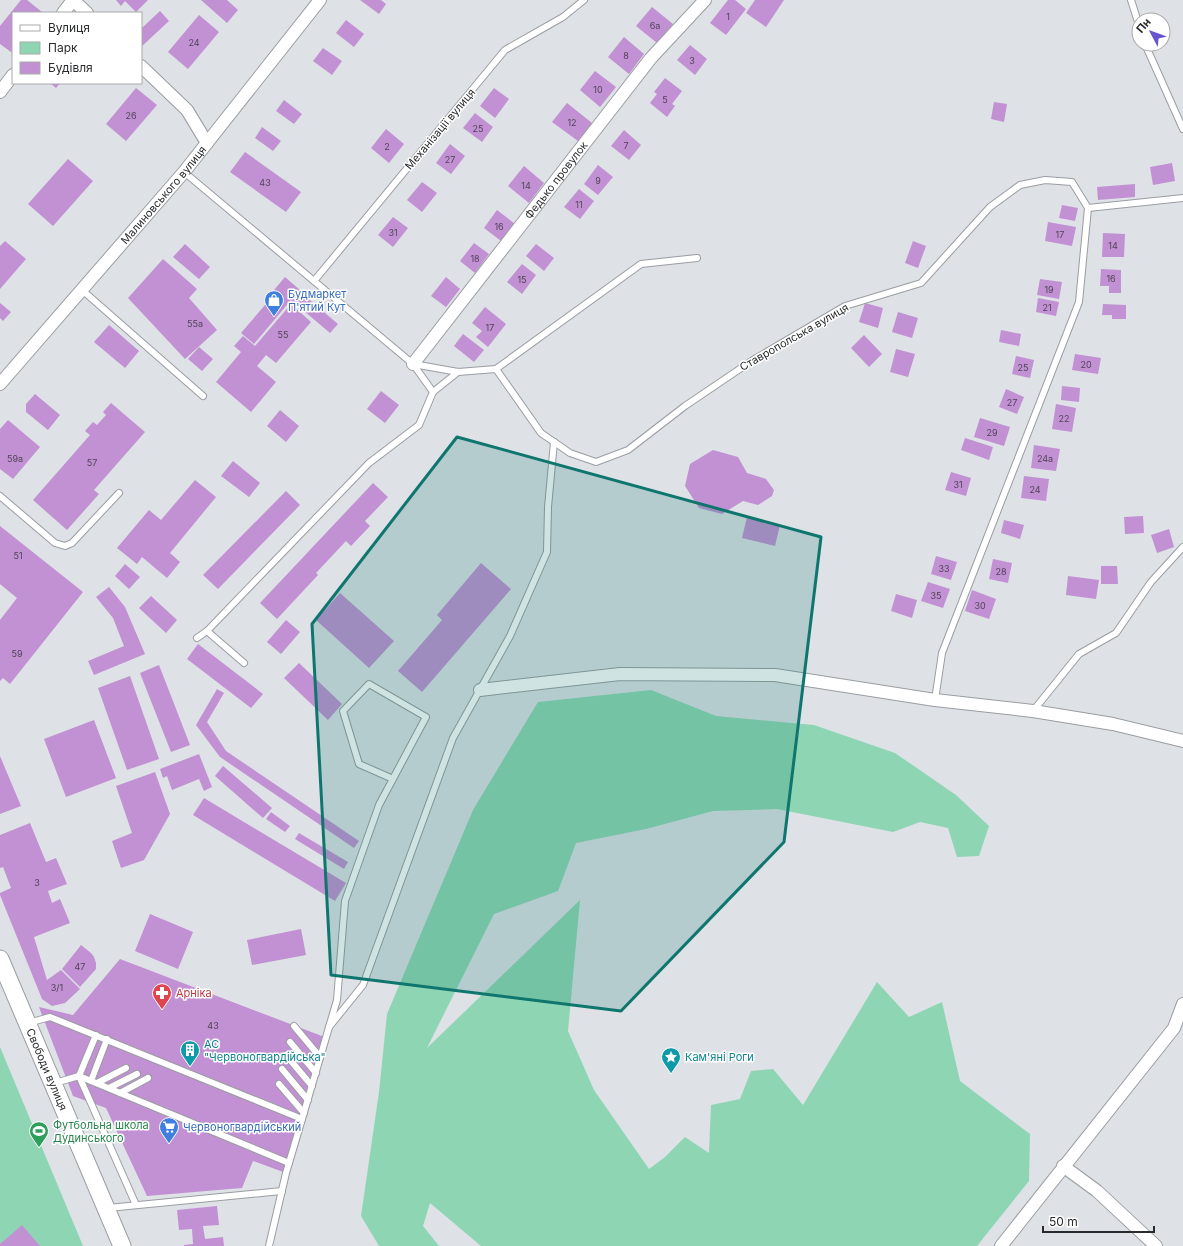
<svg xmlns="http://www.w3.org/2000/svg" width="1183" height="1246" font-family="Inter,sans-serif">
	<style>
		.green { fill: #8ed6b3 }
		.building { fill: #c291d3 }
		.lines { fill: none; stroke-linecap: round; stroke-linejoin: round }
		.lane-casing { stroke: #9a9da1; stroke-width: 8 }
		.street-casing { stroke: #9a9da1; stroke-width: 14 }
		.secondary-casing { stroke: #9a9da1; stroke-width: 19 }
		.lane { stroke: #fff; stroke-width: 6 }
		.street { stroke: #fff; stroke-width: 12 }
		.secondary { stroke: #fff; stroke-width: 17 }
		.marked { fill: #0f766e; fill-opacity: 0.2; stroke: #0f766e; stroke-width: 3; stroke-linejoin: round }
		.labels { text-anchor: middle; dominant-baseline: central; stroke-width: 3; stroke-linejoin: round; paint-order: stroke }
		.number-label { font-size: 9px; fill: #504456 }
		.street-label { font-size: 11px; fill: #2a2b2d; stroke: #fff }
		.shop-label { font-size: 11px; fill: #366cbe; stroke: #fff; text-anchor: start }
		.health-label { font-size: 11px; fill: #be3a42; stroke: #fff; text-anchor: start }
		.culture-label { font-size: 11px; fill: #0d838f; stroke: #fff; text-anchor: start }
		.leisure-label { font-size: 11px; fill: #27864d; stroke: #fff; text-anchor: start }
	</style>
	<rect width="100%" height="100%" fill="#dee1e6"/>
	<g class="green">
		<path d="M651,690l65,26 98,9 81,28 61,42 33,31 -10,30 -22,1 -9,-29 -28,-6 -27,10 -116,-23 -64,2 -67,18 -70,14 -18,48 -64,23 -67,134 153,-148 -12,131 26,59 55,79 16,-12 20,-20 24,16 2,-48 29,-6 11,-28 22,-2 30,36 74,-123 32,35 33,-15 18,79 70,53 -1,47 -52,65h-496l-51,-43 -7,23 16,20h-60l-18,-30 18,-124 8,-78 86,-204 65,-108z"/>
		<path d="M0,1047l83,199h-83z"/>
	</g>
	<g class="building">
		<path d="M21,0h6l15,12 -1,1h-28v36l-2,3 -11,-8v-18z"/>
		<path d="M116,0h32l-12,12 -11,-11 -4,5z"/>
		<path d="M201,0h26l11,10 -11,13z"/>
		<path d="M360,0h21l5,4 -7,10z"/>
		<path d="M728,0h7l11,9 -20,26 -16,-12z"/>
		<path d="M755,0h29l-18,27 -20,-14z"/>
		<path d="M652,7l21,17 -16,19 -21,-17z"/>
		<path d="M160,11l9,10 -28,26v-21l2,1z"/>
		<path d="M199,15l20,17 -31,37 -20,-17z"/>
		<path d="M346,20l18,14 -10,13 -18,-14z"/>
		<path d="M624,37l20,17 -15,20 -21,-17z"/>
		<path d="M690,45l17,14 -12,16 -18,-15z"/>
		<path d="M323,48l19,13 -10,14 -19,-14z"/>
		<path d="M595,71l21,16 -16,20 -20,-17z"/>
		<path d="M665,78l17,13 -10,13 3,2 -8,11 -17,-14 7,-9 -3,-2z"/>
		<path d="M50,83h10l-4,5z"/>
		<path d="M136,88l21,17 -31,36 -20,-17z"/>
		<path d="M494,88l15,11 -14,19 -15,-12z"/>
		<path d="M284,100l18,14 -8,10 -18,-13z"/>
		<path d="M994,102l13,2 -3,18 -13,-3z"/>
		<path d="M567,103l25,20 -14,18 -26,-19z"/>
		<path d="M475,113l18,14 -11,15 -19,-14z"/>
		<path d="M262,127l19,14 -8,10 -18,-13z"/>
		<path d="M386,129l18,15 -15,19 -18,-15z"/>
		<path d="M624,130l17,15 -12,15 -18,-14z"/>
		<path d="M450,144l15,12 -14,18 -15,-11z"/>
		<path d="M245,152l56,40 -15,20 -56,-40z"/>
		<path d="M68,159l25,22 -40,45 -25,-22z"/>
		<path d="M1172,163l3,18 -22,4 -3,-18z"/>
		<path d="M598,165l15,12 -15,18 -14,-11z"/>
		<path d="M524,166l20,17 -15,20 -21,-17z"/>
		<path d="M422,182l15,11 -15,19 -15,-12z"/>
		<path d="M1135,184v13l-37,3 -1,-13z"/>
		<path d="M579,189l15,12 -14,18 -16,-12z"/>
		<path d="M1062,205l16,3 -3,13 -16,-3z"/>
		<path d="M497,210l18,14 -14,17 -17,-13z"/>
		<path d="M393,217l15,11 -15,19 -15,-12z"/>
		<path d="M1048,222l28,5 -4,19 -27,-5z"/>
		<path d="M1103,233l22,1 -1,23h-22z"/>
		<path d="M5,241l21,18 -26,30v-43z"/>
		<path d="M913,241l13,5 -8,22 -13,-5z"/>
		<path d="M474,243l15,11 -14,19 -15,-12z"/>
		<path d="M185,244l25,23 -11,12 -26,-22z"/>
		<path d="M536,244l18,14 -10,13 -18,-15z"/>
		<path d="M163,259l34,30 -8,9 28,32 -32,29 -57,-61z"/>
		<path d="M522,264l14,11 -14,19 -15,-12z"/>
		<path d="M1101,269l20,1v23h-12v-7h-9z"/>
		<path d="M285,277l15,13 -1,1 39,33 -8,9 -39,-33 -37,44 -13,-11 30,-35 -2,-2z"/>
		<path d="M446,277l14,12 -14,18 -15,-11z"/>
		<path d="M1040,279l22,3 -3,17 -22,-4z"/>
		<path d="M1038,298l21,4 -3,14 -20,-4z"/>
		<path d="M0,303l11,9 -8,9 -3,-3z"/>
		<path d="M865,303l18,5 -5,20 -19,-6z"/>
		<path d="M291,304l20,18 -35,41 -10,-8 -9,11 19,16 -25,30 -35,-30 25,-30 -7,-6 9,-10 12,10z"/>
		<path d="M1103,304l23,1v14h-14v-4h-10z"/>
		<path d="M485,307l21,17 -18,23 -12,-10 6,-6 -10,-8z"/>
		<path d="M898,312l20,6 -6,20 -20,-6z"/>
		<path d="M109,325l30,26 -14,17 -31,-26z"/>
		<path d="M1001,330l20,4 -2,12 -20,-4z"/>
		<path d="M463,334l21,16 -10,12 -20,-16z"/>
		<path d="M864,335l18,19 -13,13 -18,-19z"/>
		<path d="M199,347l14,12 -11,12 -14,-12z"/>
		<path d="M896,349l19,5 -7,23 -18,-5z"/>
		<path d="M1075,354l26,4 -3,16 -26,-4z"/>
		<path d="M1016,356l18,4 -4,18 -18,-4z"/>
		<path d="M1062,386l18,2 -1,14 -18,-2z"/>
		<path d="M1006,389l18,8 -7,17 -18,-7z"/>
		<path d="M381,391l18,14 -14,18 -18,-14z"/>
		<path d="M35,394l25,21 -12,15 -22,-18v-8z"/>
		<path d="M111,403l34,29 -51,58 5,4 -32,36 -34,-30 57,-65 -5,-4 8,-9 4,3 9,-10 -3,-3z"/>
		<path d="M1056,404l20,4 -4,24 -20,-3z"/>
		<path d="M280,410l19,16 -13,16 -19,-16z"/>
		<path d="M980,418l30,9 -6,19 -30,-9z"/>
		<path d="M8,420l32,27 -27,32 -13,-10v-40z"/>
		<path d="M965,438l28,9 -4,13 -28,-10z"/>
		<path d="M1034,445l26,4 -4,22 -25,-3z"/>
		<path d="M713,450l25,7 9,16 19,6 8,11 -2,6 -14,9 -15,-4 -21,13 -23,-6 -14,-22 5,-22z"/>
		<path d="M233,461l27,22 -11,14 -28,-21z"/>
		<path d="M951,472l20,6 -5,18 -21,-6z"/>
		<path d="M1024,476l25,3 -3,22 -25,-3z"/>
		<path d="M195,480l21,17 -46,56 10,9 -13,16 -25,-21 -5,7 -20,-16 32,-38 12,10z"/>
		<path d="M373,483l15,14 -23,24 5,5 -19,20 -5,-5 -30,32 2,2 -41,44 -17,-16z"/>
		<path d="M286,491l14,14 -82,84 -15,-14z"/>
		<path d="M1143,516l1,17 -19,1 -1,-17z"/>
		<path d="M747,517l33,8 -5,21 -33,-8z"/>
		<path d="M1004,520l20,5 -4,14 -19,-6z"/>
		<path d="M0,526l83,66 -73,92 -7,-6 -3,3v-61l17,-22 -17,-14z"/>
		<path d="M1169,529l5,18 -17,6 -6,-18z"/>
		<path d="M936,556l21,6 -6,18 -20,-6z"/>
		<path d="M993,559l19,4 -4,20 -19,-4z"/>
		<path d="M481,563l30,26 -89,103 -24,-21 44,-51 -5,-5z"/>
		<path d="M125,564l15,13 -11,12 -14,-13z"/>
		<path d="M1101,566h16l1,18h-17z"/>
		<path d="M1068,576l31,4 -3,19 -30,-4z"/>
		<path d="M928,582l22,7 -7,19 -22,-7z"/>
		<path d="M109,587l16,20 20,47 -51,21 -6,-14 36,-15 -11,-28 -17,-21z"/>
		<path d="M972,590l24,9 -7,20 -24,-8z"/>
		<path d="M340,593l54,48 -25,27 -53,-48z"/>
		<path d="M896,594l21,6 -5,18 -21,-7z"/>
		<path d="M151,596l26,24 -11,13 -27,-25z"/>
		<path d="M286,620l14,12 -19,22 -14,-12z"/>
		<path d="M198,644l65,50 -12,14 -64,-49z"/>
		<path d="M299,663l43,41 -14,16 -44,-42z"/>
		<path d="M159,665l31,80 -19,7 -31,-79z"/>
		<path d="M130,676l29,83 -32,11 -29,-82z"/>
		<path d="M217,689l7,4 -17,29 19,29 133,90 -5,7 -134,-91 -24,-32z"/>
		<path d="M94,720l22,58 -50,19 -22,-58z"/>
		<path d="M199,754l13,33 -8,4 -5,-12 -27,11 -5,-14 -4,2 -3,-9z"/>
		<path d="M0,756l21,50 -21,8z"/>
		<path d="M223,766l49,42 -9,10 -48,-42z"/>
		<path d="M155,772l15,42 -26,46 -23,8 -9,-27 20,-8 -16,-47z"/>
		<path d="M204,798l142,85 -11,18 -142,-86z"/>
		<path d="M271,812l19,14 -5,6 -19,-13z"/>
		<path d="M30,823l16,39 10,-4 11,26 -19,7 4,12 8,-4 10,24 -36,14 13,43 14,-10 19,19 -15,14 -13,3 -10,-7 -42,-104v-2l11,-5 -8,-21 -3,1v-33z"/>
		<path d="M299,833l49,29 -4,7 -49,-30z"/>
		<path d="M150,914l43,18 -15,37 -43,-18z"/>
		<path d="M301,929l5,26 -54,10 -5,-25z"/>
		<path d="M81,945l10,8 3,4 2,6v6l-16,18 -18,-18z"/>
		<path d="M120,959l207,79 -41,135 -33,-12 -11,27 -95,8 -41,-88 -33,-12 -34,-89 34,8z"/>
		<path d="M217,1206l2,19 -16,1 2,13 18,-2 1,9h-40v-1l9,-1 -1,-15 -13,1 -2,-20z"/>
		<path d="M22,1225l18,21h-40v-2z"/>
	</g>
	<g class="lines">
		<defs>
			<g id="lane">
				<path d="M1131,0l8,25"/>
				<path d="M1145,44l38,85"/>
				<path d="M184,172l229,192 20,28 -14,33 -50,38 -162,168 37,32"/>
				<path d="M1088,208l95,-10"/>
				<path d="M314,281l191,-231 58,-33 21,-17"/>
				<path d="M82,290l121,106"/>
				<path d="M413,364l45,8 38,-3 145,-105 56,-6"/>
				<path d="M496,369l45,64 29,20 26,9 32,-12 57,-44 68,-46 92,-54 76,-23 69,-76 30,-22 25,-5 27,2 16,26 -9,94 -137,351 -7,47"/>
				<path d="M433,392l25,-20"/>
				<path d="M0,496l55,47 10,3 7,-3 47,-50"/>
				<path d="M197,638l10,-7"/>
				<path d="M1033,711l46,-57 37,-21 35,-51 32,-35"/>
				<path d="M28,1023l22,-6 252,102 -16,54 -17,73"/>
				<path d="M294,1026l26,31"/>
				<path d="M329,1027l34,-42 90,-247 57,-102 37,-84 1,-45 6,-65"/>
				<path d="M96,1035l-17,41 57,129"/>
				<path d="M290,1042l26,31"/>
				<path d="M286,1055l26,31"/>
				<path d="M282,1069l26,31"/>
				<path d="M91,1081l16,-42"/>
				<path d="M55,1083l24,-7 210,87"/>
				<path d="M97,1083l29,-15"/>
				<path d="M279,1084l25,29"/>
				<path d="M109,1088l28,-14"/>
				<path d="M120,1093l28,-15"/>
				<path d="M302,1119l35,-119 8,-99 34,-96 47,-88 -57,-33 -26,27 16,53 34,15"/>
				<path d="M108,1208l174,-17"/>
			</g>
			<g id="street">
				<path d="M73,0l14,13"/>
				<path d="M63,13l10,-13"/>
				<path d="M141,66l46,44 20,33"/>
				<path d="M0,92l13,-17"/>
				<path id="s1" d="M413,364l238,-306 54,-58"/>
				<path id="s2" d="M0,384l184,-212 136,-172"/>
				<path d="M480,690l140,-16 155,1 160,25 98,11 80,13 70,17"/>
				<path d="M1063,1166l34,25 59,55"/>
				<path d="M1001,1246l173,-218 9,-24"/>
			</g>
			<g id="secondary">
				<path id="s3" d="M0,959l122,287"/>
			</g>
		</defs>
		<use href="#lane" class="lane-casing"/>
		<use href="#street" class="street-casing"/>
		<use href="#secondary" class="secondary-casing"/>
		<use href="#lane" class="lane"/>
		<use href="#street" class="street"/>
		<use href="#secondary" class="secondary"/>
	</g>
	<path class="marked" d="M457,437l364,100 -37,305 -163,169 -290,-36 -19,-351z"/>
	<defs>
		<symbol id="shop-pin" viewBox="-11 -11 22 30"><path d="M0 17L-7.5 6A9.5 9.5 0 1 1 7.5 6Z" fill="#3f7fe0" stroke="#fff"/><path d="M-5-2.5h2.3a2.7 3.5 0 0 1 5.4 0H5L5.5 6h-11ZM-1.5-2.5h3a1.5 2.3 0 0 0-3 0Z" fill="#fff"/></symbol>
		<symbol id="pharmacy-pin" viewBox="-11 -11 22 30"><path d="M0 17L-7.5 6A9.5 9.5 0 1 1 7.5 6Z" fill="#e0444e" stroke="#fff"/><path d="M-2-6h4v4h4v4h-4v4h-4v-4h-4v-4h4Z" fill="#fff"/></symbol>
		<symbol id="building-pin" viewBox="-11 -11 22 30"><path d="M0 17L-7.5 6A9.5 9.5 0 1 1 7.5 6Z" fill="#0f9aa8" stroke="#fff"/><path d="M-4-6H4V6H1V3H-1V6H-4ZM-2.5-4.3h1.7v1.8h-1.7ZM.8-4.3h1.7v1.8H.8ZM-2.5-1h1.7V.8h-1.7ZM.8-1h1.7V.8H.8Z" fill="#fff"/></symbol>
		<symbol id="sight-pin" viewBox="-11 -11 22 30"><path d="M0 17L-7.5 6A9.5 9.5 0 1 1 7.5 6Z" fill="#0f9aa8" stroke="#fff"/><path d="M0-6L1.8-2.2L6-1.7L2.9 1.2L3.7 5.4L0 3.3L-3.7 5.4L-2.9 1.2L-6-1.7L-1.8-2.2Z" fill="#fff"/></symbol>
		<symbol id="supermarket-pin" viewBox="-11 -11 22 30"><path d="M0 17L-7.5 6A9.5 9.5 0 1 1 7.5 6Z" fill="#3f7fe0" stroke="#fff"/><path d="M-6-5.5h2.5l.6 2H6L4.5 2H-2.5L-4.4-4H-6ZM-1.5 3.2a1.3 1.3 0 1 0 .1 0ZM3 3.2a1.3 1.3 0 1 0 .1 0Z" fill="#fff"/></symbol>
		<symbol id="stadium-pin" viewBox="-11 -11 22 30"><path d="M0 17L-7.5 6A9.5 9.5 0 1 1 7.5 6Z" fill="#2e9e5b" stroke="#fff"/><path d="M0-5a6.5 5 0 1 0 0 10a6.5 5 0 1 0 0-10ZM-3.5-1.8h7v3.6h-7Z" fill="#fff"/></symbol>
	</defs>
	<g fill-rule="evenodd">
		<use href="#shop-pin" x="263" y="289" width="22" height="30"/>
		<use href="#pharmacy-pin" x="151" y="982" width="22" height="30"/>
		<use href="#building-pin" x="179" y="1039" width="22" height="30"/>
		<use href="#sight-pin" x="660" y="1046" width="22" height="30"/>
		<use href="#supermarket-pin" x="158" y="1116" width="22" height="30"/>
		<use href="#stadium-pin" x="28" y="1120" width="22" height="30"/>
	</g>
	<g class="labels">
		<g class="number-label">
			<text x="728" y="16">1</text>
			<text x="655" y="25">6а</text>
			<text x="194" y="42">24</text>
			<text x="626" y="55">8</text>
			<text x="692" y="60">3</text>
			<text x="598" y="89">10</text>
			<text x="665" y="99">5</text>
			<text x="131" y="115">26</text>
			<text x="572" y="122">12</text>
			<text x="478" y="128">25</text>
			<text x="626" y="145">7</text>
			<text x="387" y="146">2</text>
			<text x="450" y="159">27</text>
			<text x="598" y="180">9</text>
			<text x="265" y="182">43</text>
			<text x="526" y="185">14</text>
			<text x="579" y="204">11</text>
			<text x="499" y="226">16</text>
			<text x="393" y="232">31</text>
			<text x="1060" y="234">17</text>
			<text x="1113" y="245">14</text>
			<text x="475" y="258">18</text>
			<text x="1111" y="278">16</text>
			<text x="522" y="279">15</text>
			<text x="1049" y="289">19</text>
			<text x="1047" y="307">21</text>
			<text x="195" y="323">55а</text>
			<text x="490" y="327">17</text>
			<text x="283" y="334">55</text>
			<text x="1086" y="364">20</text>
			<text x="1023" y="367">25</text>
			<text x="1012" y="402">27</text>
			<text x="1064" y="418">22</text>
			<text x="992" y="432">29</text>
			<text x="15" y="458">59а</text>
			<text x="1045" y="458">24а</text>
			<text x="92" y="462">57</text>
			<text x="958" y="484">31</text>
			<text x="1035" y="489">24</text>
			<text x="18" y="555">51</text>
			<text x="944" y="568">33</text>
			<text x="1001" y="571">28</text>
			<text x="936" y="595">35</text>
			<text x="980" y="605">30</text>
			<text x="17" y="653">59</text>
			<text x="37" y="882">3</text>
			<text x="80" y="966">47</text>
			<text x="57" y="987">3/1</text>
			<text x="213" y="1025">43</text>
		</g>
		<g class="street-label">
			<text transform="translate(440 129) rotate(-50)">Механізації вулиця</text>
			<text stroke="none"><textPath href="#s1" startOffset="233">Федько провулок</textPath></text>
			<text stroke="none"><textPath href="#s2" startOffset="250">Малиновського вулиця</textPath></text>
			<text transform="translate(794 337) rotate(-30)">Ставрополська вулиця</text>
			<text stroke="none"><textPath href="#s3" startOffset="120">Свободи вулиця</textPath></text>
		</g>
		<g class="shop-label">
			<text x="288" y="294">Будмаркет<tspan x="288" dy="13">П'ятий Кут</tspan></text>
			<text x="183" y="1127">Червоногвардійський</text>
		</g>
		<g class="health-label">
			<text x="176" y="993">Арніка</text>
		</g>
		<g class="culture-label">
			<text x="204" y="1044">АС<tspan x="204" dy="13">"Червоногвардійська"</tspan></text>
			<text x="685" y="1057">Кам'яні Роги</text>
		</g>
		<g class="leisure-label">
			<text x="53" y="1125">Футбольна школа<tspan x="53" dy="13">Дудинського</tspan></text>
		</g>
	</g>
	<rect x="12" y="12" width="130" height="72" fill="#ffffff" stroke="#aaaaab"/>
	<rect x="20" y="25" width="20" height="6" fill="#ffffff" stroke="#aaaaab"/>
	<text x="48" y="32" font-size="12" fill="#2a2b2d">Вулиця</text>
	<rect x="20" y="42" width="20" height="12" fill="#8ed6b3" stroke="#aaaaab"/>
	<text x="48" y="52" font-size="12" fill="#2a2b2d">Парк</text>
	<rect x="20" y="62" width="20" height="12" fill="#c291d3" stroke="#aaaaab"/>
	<text x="48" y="72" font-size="12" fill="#2a2b2d">Будівля</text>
	<g transform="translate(1151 32) rotate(311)"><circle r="19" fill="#ffffff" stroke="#aaaaab"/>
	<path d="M0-3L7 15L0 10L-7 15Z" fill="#6854cd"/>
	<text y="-6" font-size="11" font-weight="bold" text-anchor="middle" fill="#2a2b2d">Пн</text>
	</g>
	<path d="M1043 1226v6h111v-6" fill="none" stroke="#2a2b2d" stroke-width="2"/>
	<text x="1049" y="1226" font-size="12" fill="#2a2b2d" stroke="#ffffff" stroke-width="3" paint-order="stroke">50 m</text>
</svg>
